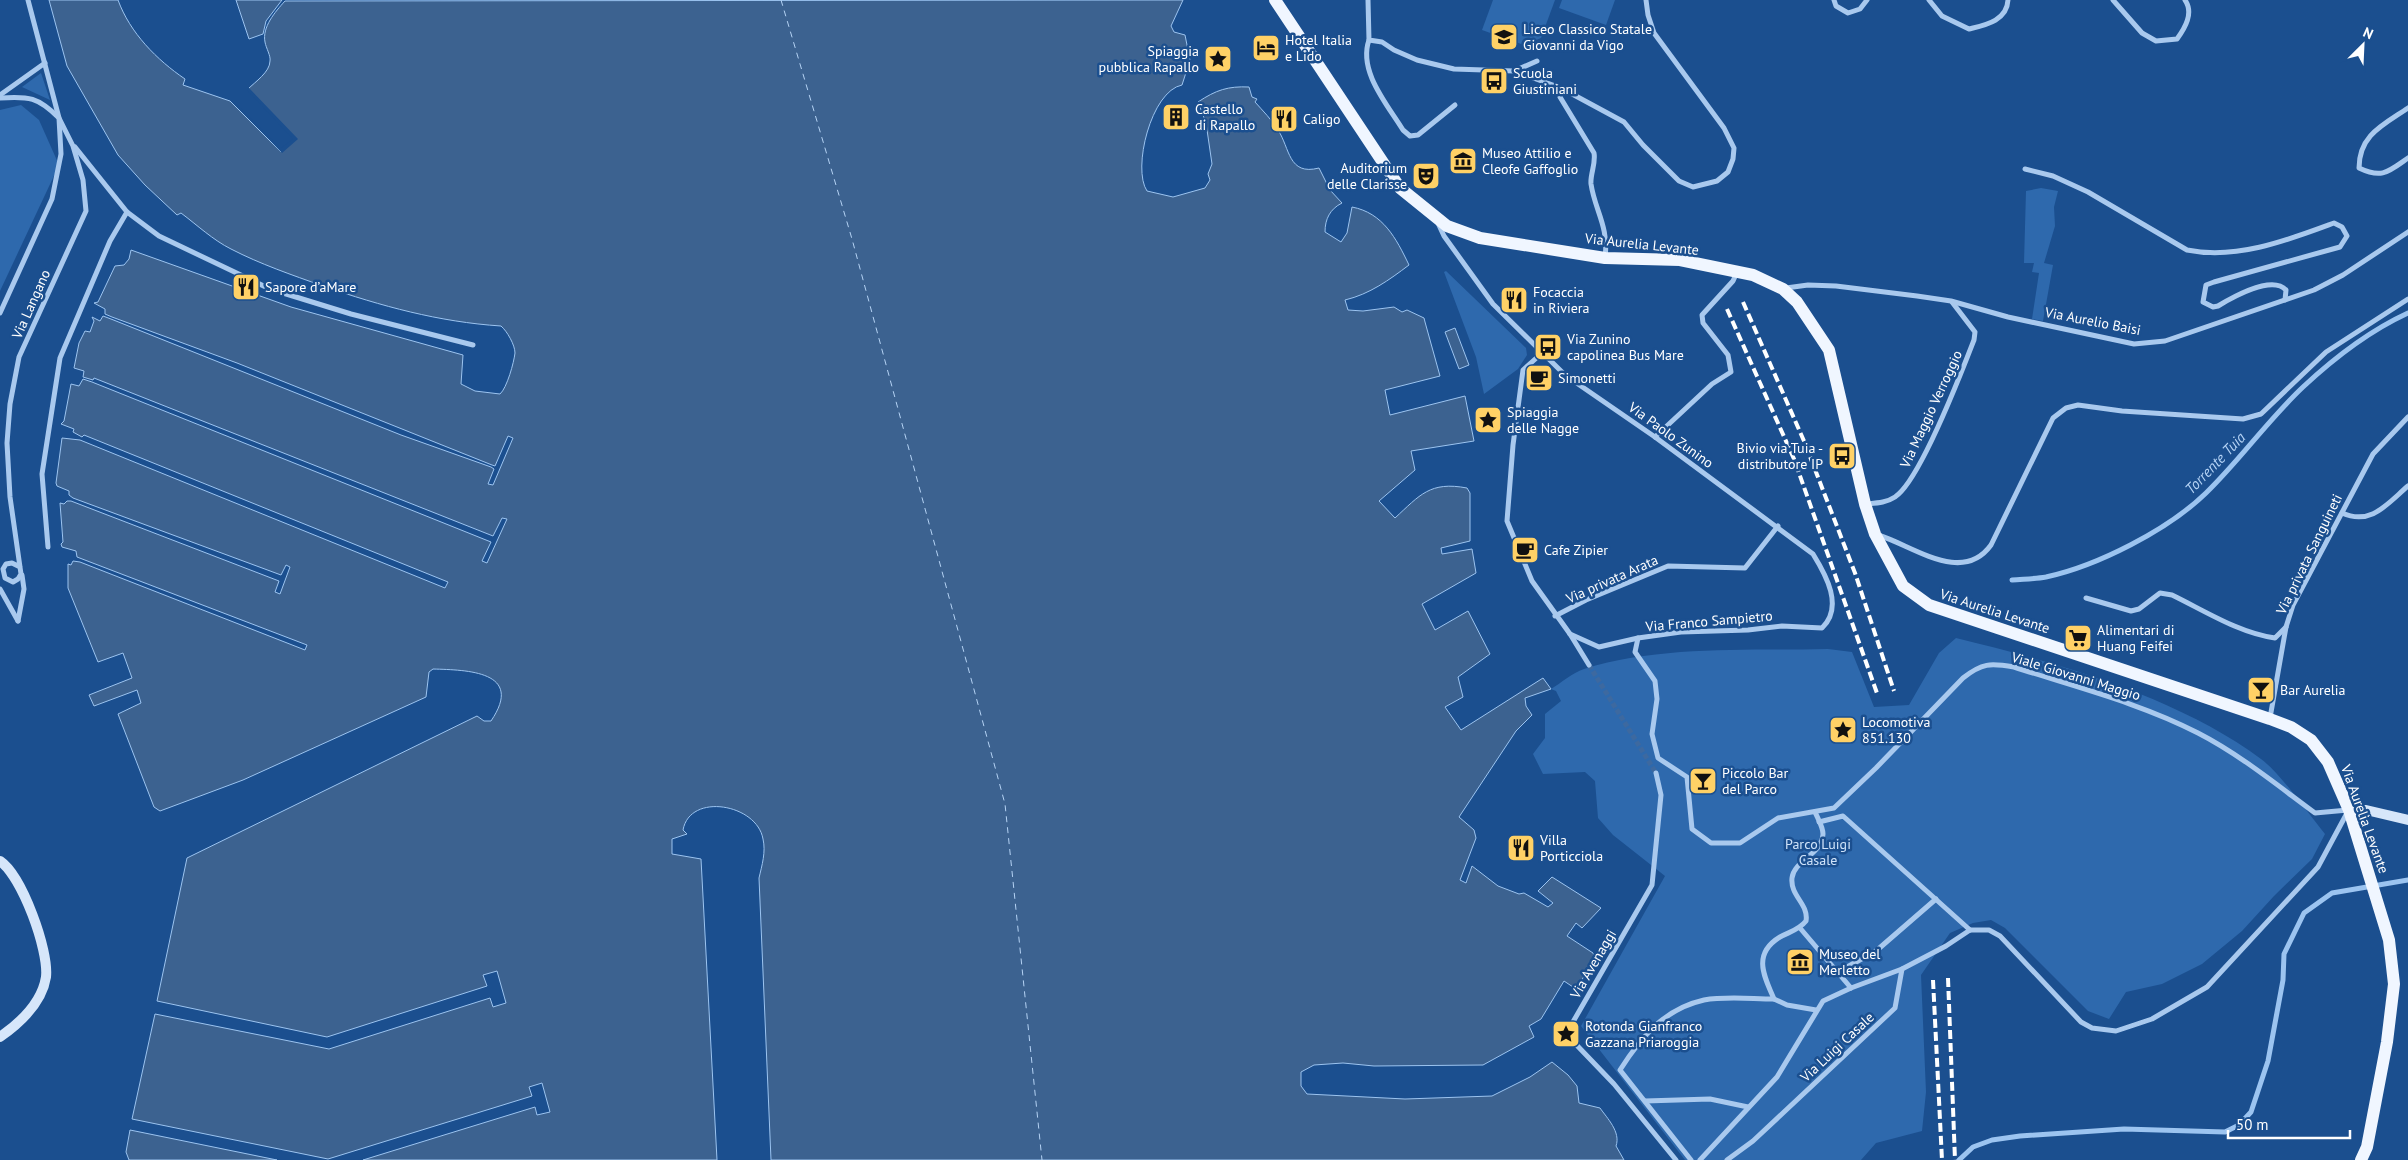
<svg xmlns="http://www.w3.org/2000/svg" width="2408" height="1160" font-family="'PT Sans',sans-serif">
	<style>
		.green { fill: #2e69ad }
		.water { fill: #3c6290; stroke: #9cc4f0 }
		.pier { fill: #1b4f8f }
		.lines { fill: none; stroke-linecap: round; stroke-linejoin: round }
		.stream { stroke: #9cc4f0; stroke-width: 5 }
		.ferry { stroke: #b5d3f5; stroke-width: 1; stroke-dasharray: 6 5; stroke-linecap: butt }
		.street-tunnel { stroke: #3d69a0; stroke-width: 5; stroke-dasharray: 5 2.5; stroke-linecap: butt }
		.street { stroke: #a9c9ee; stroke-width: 5 }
		.secondary { stroke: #d6e6fa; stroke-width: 10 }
		.primary { stroke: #f0f6ff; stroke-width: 12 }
		.rail { stroke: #fff; stroke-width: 4; stroke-dasharray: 9 4; stroke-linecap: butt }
		.labels { text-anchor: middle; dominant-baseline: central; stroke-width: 5; stroke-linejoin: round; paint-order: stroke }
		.poi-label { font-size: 14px; fill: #fff; stroke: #1b4f8f; text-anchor: start }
		.street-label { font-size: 14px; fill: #fff; stroke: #1b4f8f }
		.park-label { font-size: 14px; fill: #cfe3fa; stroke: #1b4f8f }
		.water-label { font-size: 15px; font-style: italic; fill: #b5d3f5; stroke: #1b4f8f }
	</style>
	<rect width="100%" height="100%" fill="#1b4f8f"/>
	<g class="green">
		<path d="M1493,0h62l-14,38 -17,7 -42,-15z"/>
		<path d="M1562,0h53l-9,25 -47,-17z"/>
		<path d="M41,73l9,27 -28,-13z"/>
		<path d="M21,105l18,15 20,45 -59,126v-181z"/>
		<path d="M2041,188l17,3 -4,16 1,19 -11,37 9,2 -10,56 -11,-2 7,-46 -7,-1 2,-9h-10l2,-72z"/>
		<path d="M1446,271l80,77 1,7 -9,14 -34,25 -8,-37 -32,-85z"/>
		<path d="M1956,638c99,24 222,59 305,121 20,15 47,54 64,75l-13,25 -38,37 -32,35 -40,33 -40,20 -36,8 -17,27 -21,-8 -83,-83 -14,-8 -18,3 -23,10 -29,42 5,117 -4,39 -46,12 -15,17h-176l-104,-134 84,-150 -52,-41 -15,-17 -3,-37 -10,-9 -42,2 -10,-20 12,-16v-24l16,-13 -5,-10 -5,-2c10,-6 21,-16 33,-20 77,-24 164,-18 244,-20l24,3 22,55 35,-2 30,-52z"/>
	</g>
	<g class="water">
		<path d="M49,0h69c12,33 39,60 67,79l-2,6 47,16 51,51 15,-13 -48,-50c7,-7 22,-17 22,-28 1,-5 -4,-13 -5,-19 -3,-15 10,-30 20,-41l898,-1 -12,26 3,6 11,3 5,25 -8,25c-31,6 -50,84 -35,106l26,6 32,-9 5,-8 -2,-6 4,-10 -6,-41 -8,-21c18,-12 30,-16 51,-15l3,10 5,2 -2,3c8,9 17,18 23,28 12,18 10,46 41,38l11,22 12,13c-12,6 -17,16 -17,29l16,10 6,-9 5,-26c31,6 44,31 57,58 -20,15 -39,29 -64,35l3,10 15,1 31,-4 8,5 5,-2 17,8 1,4 15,54 -55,14 5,25 75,-19 9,45 -63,10 4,19 -36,31 16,17c25,-23 35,-37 72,-30l3,5v48l-29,7 1,6 30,-5 4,24 -54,31 13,26 33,-19 22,43 -32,23 5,20 -18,10 16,23 82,-52 8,11 -26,9 1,8 6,9 -16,16 -57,86 15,13 2,8 -16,42 6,3 6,-17 26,20 21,8 5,-1 24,14 5,-4 -15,-12 14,-14 49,31 -19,20 -6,-5 -9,13 26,17 2,6 -19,30 -12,-8 -23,38 -12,7 5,11 -51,28 -109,1 -31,-3 -29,2 -13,7v14l6,8 98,5 87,-3 38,-19 22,-15 16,13 9,11 2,17 21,5c7,10 21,24 16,38l8,14h-853l-12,-282c3,-13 7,-26 4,-39 -6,-35 -73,-47 -80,-9l4,4 -15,5v15l29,5 16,301h-354l172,-53 2,8 13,-3 -8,-29 -13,4 3,9 -204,63 -196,-40 23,-105 174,35 161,-51 3,9 13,-4 -9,-32 -14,4 4,11 -160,51 -170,-36 30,-143 290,-142 7,5h7c34,-50 -24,-51 -58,-52l-4,3 -3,25 -183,83 -83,31 -6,-4 -36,-93 23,-11 -4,-13 -43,16 -5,-11 43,-17 -9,-25 -25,9 -30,-74v-24l3,1 2,-4 7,1 225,88 2,-5 -230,-88 -1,-6 -14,-4 -1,-3 2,-2 -3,-39 4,1 3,-3h4l208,80 -4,11 5,2 10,-27 -4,-2 -5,10 -208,-77 -4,-3v-4l-12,-5 -1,-3 6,-45 18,2 365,148 3,-6 -364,-147 -2,2 -9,-5 1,-3 -13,-5 3,-3 7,-37 8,2 4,-7 9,3 399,160 -9,19 5,2 20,-44 -5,-1 -9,18 -399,-158 -1,2 -10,-3 1,-6 -10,-3 5,-25 6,-12 5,1 4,-11 -2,-4 8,4 3,-5 8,3 290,116 90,32 3,2 -6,15 5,1 20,-47 -5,-2 -13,30 -3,-1 -255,-102 -125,-46 -7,-3v-5l-11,-6 4,-1 17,-36 9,-1 5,-6 2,-9 160,57 172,48 -2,29 14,7 25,3c7,-6 14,-32 15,-41 0,-8 -8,-22 -14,-27 -62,-4 -120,-20 -178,-40 -31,-11 -63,-22 -92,-37 -18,-9 -34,-24 -50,-36l-4,2 -32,-30 -27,-30 -51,-89z"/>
		<path d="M236,0h46l-16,21 -3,13 -14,5z"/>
		<path d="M1455,328l14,37 -10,4 -14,-37z"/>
		<path d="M130,1130l147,30h-148l-3,-8z"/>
	</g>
	<path class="pier" d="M248,87l50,52 -16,14 -50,-53 49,48 12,-9 -46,-49z"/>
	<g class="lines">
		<g class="stream">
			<path d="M2012,580c11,-1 23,-1 34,-3 51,-11 122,-47 160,-84 34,-33 62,-73 97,-106 30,-28 68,-57 105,-74"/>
			<path d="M1959,1160l14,-13 19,-7 28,-4 104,-7 101,3 14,-7 12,-13 17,-51 15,-81 1,-26 20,-41 28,-20 76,-13"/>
		</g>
		<path class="ferry" d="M781,0l71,239 153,565 37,356"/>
		<path class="street-tunnel" d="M1589,665l67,108"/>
		<g class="street">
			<path d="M1368,0l1,40 13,2 12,8 23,10 37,9 60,2 47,17 63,34 19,23 36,36 14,6 24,-6 11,-9 5,-13 1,-11 -10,-20 -70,-95 -6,-18 -2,-15"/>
			<path d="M1834,0l2,6 12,7 12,-4 7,-9"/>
			<path d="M1929,0l13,16 27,13c16,-4 38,-8 39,-29"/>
			<path d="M2113,0l29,33 14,8 21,-2c8,-11 17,-26 8,-39"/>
			<path d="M1369,40c-11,31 18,64 34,90l7,6 8,-1 37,-30"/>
			<path d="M1514,71l23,-10"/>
			<path d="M1561,88l-1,9 34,56c2,11 -4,21 -3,31 4,27 18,42 14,74"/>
			<path d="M0,95l45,-32"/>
			<path d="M0,98c29,-2 38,-1 59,20l2,36 -9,45 -52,114"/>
			<path d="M2408,108c-25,17 -49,27 -49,60 23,11 29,4 49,-10"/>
			<path d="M75,147l52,65 32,24 111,53 81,25 122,31"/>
			<path d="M2025,169l28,7 35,16 99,58c50,10 101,-10 147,-27l8,4 5,9 -7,11 -126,35 -8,3 -3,17 10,5 5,-1c15,-9 54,-31 68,-16l-1,10"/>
			<path d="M1438,223l6,13 49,68 72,71 90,62 158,117c13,21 31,53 9,74l-40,-2 -34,4 -67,2 -43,6 -39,9 -29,-13"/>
			<path d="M1786,288l22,-3 28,1 81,10 34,5 57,16 126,27 31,-3 149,-51 29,-15 65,-43"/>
			<path d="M1542,353l-19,17 -10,75 -6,76 25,60 38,53 19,31"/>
			<path d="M1655,437l57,-53 19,-12 -3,-17 -25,-32 -1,-8 31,-34 4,-9"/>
			<path d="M1865,504c11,-1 21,-1 30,-7 25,-16 67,-126 79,-157l1,-8 -23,-30"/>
			<path d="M2342,513c29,13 45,-9 66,-27"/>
			<path d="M1878,535c36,11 84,50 113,10l62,-127 13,-10 12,-3 44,6 121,8 18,-5 65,-62 82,-53"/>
			<path d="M48,547l-6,-73 18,-116 50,-117 17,-29"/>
			<path d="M20,567l-8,-4 -6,1 -3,5 2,9 8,4 5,-3 3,-5 -11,-77 -3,-54 3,-39 9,-47 67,-146 -3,-31 -10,-34 -14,-28 -31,-118"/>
			<path d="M0,589l18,32"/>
			<path d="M2086,598l45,13 8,-2 21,-16 12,2c33,16 67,38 103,43l11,-11"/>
			<path d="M1555,616l31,-16 82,-34 77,2 33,-42"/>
			<path d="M18,621l6,-32 -2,-14"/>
			<path d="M1638,638l-3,14 20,29 2,18 -5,35 6,24 29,19 5,52 19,14h29l38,-25 56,-10 42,-40 87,-90c19,-15 27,-15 51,-11 61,20 126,36 184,66 41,21 79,52 117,80l33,-3"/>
			<path d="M2270,718l16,-91 7,-22 80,-151 35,-37"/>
			<path d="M1656,773l5,22 -9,90 -86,149 48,50 62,76"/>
			<path d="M1819,822l24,-6 127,114"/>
			<path d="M1800,928l51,60"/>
			<path d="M1838,972l38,-21 60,-52"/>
			<path d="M1774,999l13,6 29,5"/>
			<path d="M1645,1101l65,-2 38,8"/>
			<path d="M1691,1160l-71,-90c21,-33 44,-61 84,-70 22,-4 48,-1 70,-1 -10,-23 -22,-45 6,-62 9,-5 19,-7 26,-16 3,-17 -16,-25 -14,-43 2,-18 30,-23 31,-44 0,-7 -5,-15 -8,-22"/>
			<path d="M1700,1160l77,-83 46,-76 28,-13 51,-19"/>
			<path d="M1727,1160l26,-19 142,-133 7,-39 44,-23 24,-16h19l11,6 81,86 11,6 24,3 36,-12 55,-32 111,-120 29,-54"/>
		</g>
		<g class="secondary">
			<path d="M2349,810h17l42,10"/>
			<path d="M0,861c22,15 49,89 46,116 -4,26 -26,46 -46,60"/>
		</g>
		<path class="primary" d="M1275,0l125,188 47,38 33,12 125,20 75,2 73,15 30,14 14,13 32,48 36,154 10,30 28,52 26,19 341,114 21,8 20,13 17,22 21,48 40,130 5,44 -7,58 -20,105 -6,13"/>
		<g class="rail">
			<path d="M1743,302l61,139 51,132 39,118"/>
			<path d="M1727,309l67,150 84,237"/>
			<path d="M1948,978l7,182"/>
			<path d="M1933,980l9,180"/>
		</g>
	</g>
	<defs>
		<symbol id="school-square" viewBox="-11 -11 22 22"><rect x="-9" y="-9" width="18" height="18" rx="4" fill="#ffd166" stroke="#1b4f8f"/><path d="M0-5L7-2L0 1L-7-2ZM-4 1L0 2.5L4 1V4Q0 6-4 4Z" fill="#111"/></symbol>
		<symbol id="hotel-square" viewBox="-11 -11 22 22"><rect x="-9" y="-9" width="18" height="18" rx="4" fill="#ffd166" stroke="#1b4f8f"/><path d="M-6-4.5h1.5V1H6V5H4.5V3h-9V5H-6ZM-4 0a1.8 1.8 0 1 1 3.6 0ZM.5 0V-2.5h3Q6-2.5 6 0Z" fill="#111"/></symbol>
		<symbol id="sight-square" viewBox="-11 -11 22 22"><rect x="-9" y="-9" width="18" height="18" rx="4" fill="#ffd166" stroke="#1b4f8f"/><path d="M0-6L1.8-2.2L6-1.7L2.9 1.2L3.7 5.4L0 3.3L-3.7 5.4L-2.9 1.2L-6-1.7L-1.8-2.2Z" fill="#111"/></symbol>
		<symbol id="bus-square" viewBox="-11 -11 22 22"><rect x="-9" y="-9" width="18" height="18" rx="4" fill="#ffd166" stroke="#1b4f8f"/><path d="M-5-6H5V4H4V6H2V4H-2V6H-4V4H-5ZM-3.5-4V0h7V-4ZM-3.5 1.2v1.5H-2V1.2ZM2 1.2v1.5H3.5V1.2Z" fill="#111"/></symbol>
		<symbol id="building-square" viewBox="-11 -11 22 22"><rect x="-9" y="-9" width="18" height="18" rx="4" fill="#ffd166" stroke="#1b4f8f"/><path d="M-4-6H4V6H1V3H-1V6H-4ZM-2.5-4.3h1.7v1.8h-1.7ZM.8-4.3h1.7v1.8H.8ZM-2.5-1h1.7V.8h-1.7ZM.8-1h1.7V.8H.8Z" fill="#111"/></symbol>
		<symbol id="restaurant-square" viewBox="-11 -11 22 22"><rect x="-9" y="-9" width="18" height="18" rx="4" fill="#ffd166" stroke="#1b4f8f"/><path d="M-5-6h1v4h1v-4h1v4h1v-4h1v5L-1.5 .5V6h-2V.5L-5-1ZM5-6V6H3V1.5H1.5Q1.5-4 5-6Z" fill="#111"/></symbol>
		<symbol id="museum-square" viewBox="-11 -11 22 22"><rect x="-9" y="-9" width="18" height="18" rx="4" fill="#ffd166" stroke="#1b4f8f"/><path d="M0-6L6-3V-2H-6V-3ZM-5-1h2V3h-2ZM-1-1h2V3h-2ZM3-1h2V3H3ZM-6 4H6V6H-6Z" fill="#111"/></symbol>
		<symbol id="theatre-square" viewBox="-11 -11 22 22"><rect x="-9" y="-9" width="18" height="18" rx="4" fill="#ffd166" stroke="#1b4f8f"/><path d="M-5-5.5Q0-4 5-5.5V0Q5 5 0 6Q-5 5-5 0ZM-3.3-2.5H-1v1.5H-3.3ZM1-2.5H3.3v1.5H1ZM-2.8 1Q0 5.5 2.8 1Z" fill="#111"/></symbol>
		<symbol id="cafe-square" viewBox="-11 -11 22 22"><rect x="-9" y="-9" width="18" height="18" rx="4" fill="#ffd166" stroke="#1b4f8f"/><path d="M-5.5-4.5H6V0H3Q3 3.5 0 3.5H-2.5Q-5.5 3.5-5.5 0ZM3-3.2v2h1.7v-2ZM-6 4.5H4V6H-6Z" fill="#111"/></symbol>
		<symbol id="supermarket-square" viewBox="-11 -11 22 22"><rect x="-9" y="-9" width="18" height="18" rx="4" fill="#ffd166" stroke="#1b4f8f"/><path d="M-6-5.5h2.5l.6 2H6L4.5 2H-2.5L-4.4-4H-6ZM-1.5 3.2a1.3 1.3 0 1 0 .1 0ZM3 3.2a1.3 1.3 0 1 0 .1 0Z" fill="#111"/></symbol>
		<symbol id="bar-square" viewBox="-11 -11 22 22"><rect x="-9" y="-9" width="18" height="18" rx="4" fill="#ffd166" stroke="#1b4f8f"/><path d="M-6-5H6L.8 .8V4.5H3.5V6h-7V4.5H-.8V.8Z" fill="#111"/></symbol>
	</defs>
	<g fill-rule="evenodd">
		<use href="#school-square" x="1488" y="21" width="32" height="32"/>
		<use href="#hotel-square" x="1250" y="32" width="32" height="32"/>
		<use href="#sight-square" x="1202" y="43" width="32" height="32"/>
		<use href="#bus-square" x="1478" y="65" width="32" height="32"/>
		<use href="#building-square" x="1160" y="101" width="32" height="32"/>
		<use href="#restaurant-square" x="1268" y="103" width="32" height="32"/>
		<use href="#museum-square" x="1447" y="145" width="32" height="32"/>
		<use href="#theatre-square" x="1410" y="160" width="32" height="32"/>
		<use href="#restaurant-square" x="230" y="271" width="32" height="32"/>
		<use href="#restaurant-square" x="1498" y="284" width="32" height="32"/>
		<use href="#bus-square" x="1532" y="331" width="32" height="32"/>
		<use href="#cafe-square" x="1523" y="362" width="32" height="32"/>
		<use href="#sight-square" x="1472" y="404" width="32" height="32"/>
		<use href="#bus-square" x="1826" y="440" width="32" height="32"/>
		<use href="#cafe-square" x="1509" y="534" width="32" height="32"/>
		<use href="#supermarket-square" x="2062" y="622" width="32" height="32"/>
		<use href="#bar-square" x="2245" y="674" width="32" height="32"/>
		<use href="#sight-square" x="1827" y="714" width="32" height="32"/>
		<use href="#bar-square" x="1687" y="765" width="32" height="32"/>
		<use href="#restaurant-square" x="1505" y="832" width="32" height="32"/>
		<use href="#museum-square" x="1784" y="946" width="32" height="32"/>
		<use href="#sight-square" x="1550" y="1018" width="32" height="32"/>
	</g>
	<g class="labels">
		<g class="poi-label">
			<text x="1523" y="29">Liceo Classico Statale<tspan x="1523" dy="16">Giovanni da Vigo</tspan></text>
			<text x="1285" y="40">Hotel Italia<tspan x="1285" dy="16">e Lido</tspan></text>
			<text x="1199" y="51" text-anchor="end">Spiaggia<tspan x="1199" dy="16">pubblica Rapallo</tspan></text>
			<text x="1513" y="73">Scuola<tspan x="1513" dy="16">Giustiniani</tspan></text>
			<text x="1195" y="109">Castello<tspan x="1195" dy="16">di Rapallo</tspan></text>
			<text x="1303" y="119">Caligo</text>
			<text x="1482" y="153">Museo Attilio e<tspan x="1482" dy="16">Cleofe Gaffoglio</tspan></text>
			<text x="1407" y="168" text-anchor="end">Auditorium<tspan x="1407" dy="16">delle Clarisse</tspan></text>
			<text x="265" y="287">Sapore d’aMare</text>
			<text x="1533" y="292">Focaccia<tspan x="1533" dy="16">in Riviera</tspan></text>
			<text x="1567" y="339">Via Zunino<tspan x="1567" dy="16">capolinea Bus Mare</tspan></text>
			<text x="1558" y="378">Simonetti</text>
			<text x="1507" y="412">Spiaggia<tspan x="1507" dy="16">delle Nagge</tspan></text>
			<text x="1823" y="448" text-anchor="end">Bivio via Tuia -<tspan x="1823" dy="16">distributore IP</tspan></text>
			<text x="1544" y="550">Cafe Zipier</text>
			<text x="2097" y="630">Alimentari di<tspan x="2097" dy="16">Huang Feifei</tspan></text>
			<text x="2280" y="690">Bar Aurelia</text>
			<text x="1862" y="722">Locomotiva<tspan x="1862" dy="16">851.130</tspan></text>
			<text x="1722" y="773">Piccolo Bar<tspan x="1722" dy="16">del Parco</tspan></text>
			<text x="1540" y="840">Villa<tspan x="1540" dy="16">Porticciola</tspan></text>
			<text x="1819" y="954">Museo del<tspan x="1819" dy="16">Merletto</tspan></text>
			<text x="1585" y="1026">Rotonda Gianfranco<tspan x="1585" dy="16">Gazzana Priaroggia</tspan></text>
		</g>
		<g class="street-label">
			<text transform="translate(1642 244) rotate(6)">Via Aurelia Levante</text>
			<text transform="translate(31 304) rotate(-66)">Via Langano</text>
			<text transform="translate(2093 321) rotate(11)">Via Aurelio Baisi</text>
			<text transform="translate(1931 409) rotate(-65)">Via Maggio Verroggio</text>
			<text transform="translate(1671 435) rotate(36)">Via Paolo Zunino</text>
			<text transform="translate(2309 554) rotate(-64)">Via privata Sanguineti</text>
			<text transform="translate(1612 579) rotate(-24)">Via privata Arata</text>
			<text transform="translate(1995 611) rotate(18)">Via Aurelia Levante</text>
			<text transform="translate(1709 621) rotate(-5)">Via Franco Sampietro</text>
			<text transform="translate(2076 676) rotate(17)">Viale Giovanni Maggio</text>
			<text transform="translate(2365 819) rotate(70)">Via Aurelia Levante</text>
			<text transform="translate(1593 964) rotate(-60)">Via Avenaggi</text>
			<text transform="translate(1837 1047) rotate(-43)">Via Luigi Casale</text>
		</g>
		<g class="park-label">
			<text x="1818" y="844">Parco Luigi<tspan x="1818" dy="16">Casale</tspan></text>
		</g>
		<g class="water-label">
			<text transform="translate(2215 463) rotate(-46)">Torrente Tuia</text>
		</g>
	</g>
	<g transform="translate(2363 45) rotate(24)" stroke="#1b4f8f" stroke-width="4" paint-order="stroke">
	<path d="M0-4L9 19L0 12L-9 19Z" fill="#ffffff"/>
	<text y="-8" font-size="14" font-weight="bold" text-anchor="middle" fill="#ffffff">N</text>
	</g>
	<path d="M2228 1130v8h122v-8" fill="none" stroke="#ffffff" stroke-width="2.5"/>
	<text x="2236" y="1130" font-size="15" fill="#ffffff" stroke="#1b4f8f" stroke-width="4" paint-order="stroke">50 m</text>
</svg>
